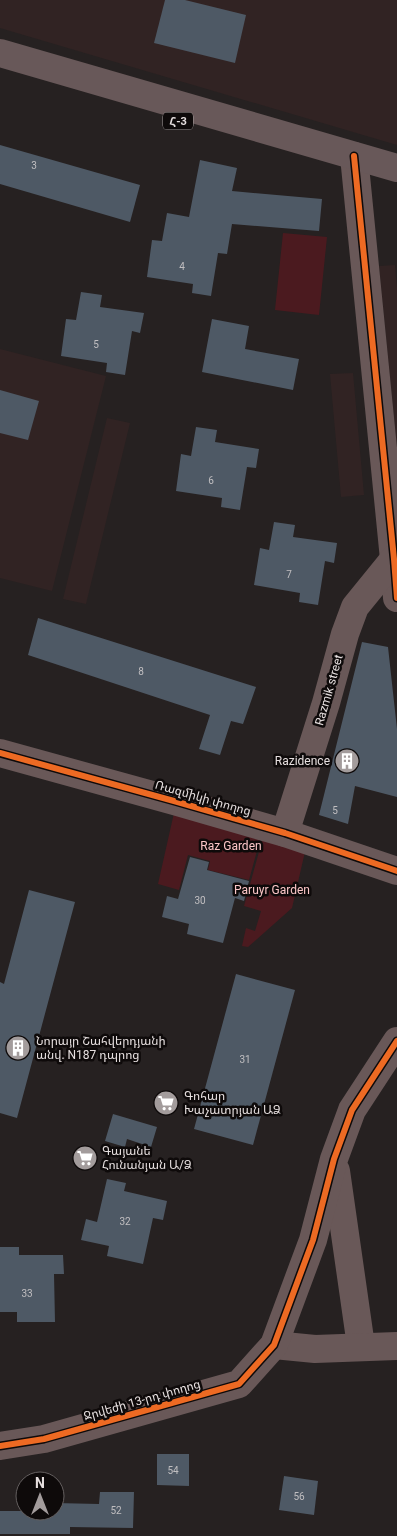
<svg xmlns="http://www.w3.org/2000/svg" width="397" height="1536" font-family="Roboto,'Noto Sans Armenian',sans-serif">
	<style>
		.built { fill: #312323 }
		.green { fill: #4b1a1f }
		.building { fill: #4e5965 }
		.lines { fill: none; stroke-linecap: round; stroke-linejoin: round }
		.minor { stroke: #695858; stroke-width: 28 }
		.major { stroke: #685859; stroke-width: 28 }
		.cycleway-casing { stroke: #0e0a0a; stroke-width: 9 }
		.cycleway { stroke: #ed6a23; stroke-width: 6 }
		.labels { text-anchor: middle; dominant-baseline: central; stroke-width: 5; stroke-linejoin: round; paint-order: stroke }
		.number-label { font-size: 10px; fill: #c0bec0 }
		.shield { fill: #0e0a0a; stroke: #a59f9f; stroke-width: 1 }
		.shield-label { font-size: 11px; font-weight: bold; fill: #e6dfdf }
		.street-label { font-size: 12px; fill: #e6dfdf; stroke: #0e0a0a }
		.poi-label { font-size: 12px; fill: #e6dfdf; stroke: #0e0a0a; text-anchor: start }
		.park-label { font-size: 12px; fill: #fbc6c7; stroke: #0e0a0a }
	</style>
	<rect width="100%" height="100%" fill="#262121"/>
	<g class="built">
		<path d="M0,0h397v145l-397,-117z"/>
		<path d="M395,265l2,23v161l-18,-183z"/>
		<path d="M0,349l106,27 -54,215 -52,-13z"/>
		<path d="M353,373l11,122 -23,2 -11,-123z"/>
		<path d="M107,418l23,5 -44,181 -23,-5z"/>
	</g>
	<g class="green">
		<path d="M283,233l44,4 -8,78 -44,-5z"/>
		<path d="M176,804l87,25 -14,51 -41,-10 2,-9 -22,-6 -9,35 -21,-6z"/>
		<path d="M265,830l42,13 -15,65 -44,39 -6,-1 4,-18 9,3 6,-20 -17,-5z"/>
	</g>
	<g class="building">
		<path d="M165,0h20l61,15 -11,48 -81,-20z"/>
		<path d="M0,145l140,40 -10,37 -130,-38z"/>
		<path d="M200,160l37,8 -5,23 90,8 -3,32 -87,-7 -5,30 -9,-1 -7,43 -19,-3 1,-9 -46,-7 5,-37 10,1 5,-28 22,4z"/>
		<path d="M81,292l21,3 -2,12 44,6 -4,20 -8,-2 -7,44 -19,-3 1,-9 -46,-7 5,-37 10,1z"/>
		<path d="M212,319l37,7 -4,23 54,10 -6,31 -91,-18z"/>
		<path d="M0,390l39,11 -11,39 -28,-7z"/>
		<path d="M196,427l21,3 -2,12 44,7 -3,19 -9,-1 -7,43 -19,-3 1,-9 -46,-7 5,-37 10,2z"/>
		<path d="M274,522l21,3 -2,12 44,6 -3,20 -9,-2 -7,44 -19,-3 1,-9 -46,-8 6,-37 9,2z"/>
		<path d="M38,618l218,69 -13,37 -12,-3 -11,34 -21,-6 11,-34 -182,-60z"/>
		<path d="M362,642l26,5 9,82v68l-42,-11 -7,38 -29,-9z"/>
		<path d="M190,857l19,5 -2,8 42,11 -5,20 -9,-3 -12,45 -36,-9 2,-10 -27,-7 5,-21 11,3z"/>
		<path d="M29,890l46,12 -58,216 -17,-5v-131l4,2z"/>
		<path d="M236,974l59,16 -42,155 -59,-16z"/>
		<path d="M113,1114l44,13 -6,20 -24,-8 -2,8 -20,-6z"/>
		<path d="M107,1179l19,4 -2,8 43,10 -4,19 -10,-2 -10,46 -36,-8 2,-10 -28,-6 5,-21 11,3z"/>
		<path d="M0,1247h19v8h44l1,19h-10l1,48h-38v-10h-17z"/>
		<path d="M157,1454h32v32l-32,-1z"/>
		<path d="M284,1476l34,5 -4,34 -35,-5z"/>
		<path d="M100,1492h34l-1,36 -63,-1v7h-70v-23h55v-8l44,1z"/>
	</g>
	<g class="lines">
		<g class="minor">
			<path d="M354,156l40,403 3,39"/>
			<path d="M0,753l174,48 111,32 112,38"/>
			<path d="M285,833l41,-130 19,-69 10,-27 39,-48"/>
			<path d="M336,1171l25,175"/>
			<path d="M274,1345l41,4 82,-3"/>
			<path d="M0,1446l44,-7 195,-55 35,-39 39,-105 21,-81 18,-49 45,-69"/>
		</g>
		<path class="major" d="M0,53l397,115"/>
		<defs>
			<g id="cycleway">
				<path d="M354,156l40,403 3,39"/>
				<path d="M0,753l174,48 111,32 112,38"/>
				<path d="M0,1446l44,-7 195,-55 35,-39 39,-105 21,-81 18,-49 45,-69"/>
			</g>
		</defs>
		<use href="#cycleway" class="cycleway-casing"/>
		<use href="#cycleway" class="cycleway"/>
	</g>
	<defs>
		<symbol id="building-disc" viewBox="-11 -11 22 22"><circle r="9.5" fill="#a39c9c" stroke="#0e0a0a"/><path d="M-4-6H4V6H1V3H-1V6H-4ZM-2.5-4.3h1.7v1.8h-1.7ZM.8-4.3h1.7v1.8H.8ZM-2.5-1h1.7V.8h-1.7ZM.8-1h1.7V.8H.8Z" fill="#fff"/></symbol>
		<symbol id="supermarket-disc" viewBox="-11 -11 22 22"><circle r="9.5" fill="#a39c9c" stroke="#0e0a0a"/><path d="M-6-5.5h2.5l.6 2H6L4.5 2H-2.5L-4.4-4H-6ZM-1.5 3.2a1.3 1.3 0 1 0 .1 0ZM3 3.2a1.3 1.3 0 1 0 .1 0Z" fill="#fff"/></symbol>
	</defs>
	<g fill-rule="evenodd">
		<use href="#building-disc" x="333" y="747" width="28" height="28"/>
		<use href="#building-disc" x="4" y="1034" width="28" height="28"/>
		<use href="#supermarket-disc" x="152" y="1089" width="28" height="28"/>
		<use href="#supermarket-disc" x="71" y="1144" width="28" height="28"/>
	</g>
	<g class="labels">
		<g class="number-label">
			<text x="34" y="165">3</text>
			<text x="182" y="266">4</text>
			<text x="96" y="344">5</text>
			<text x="211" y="480">6</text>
			<text x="289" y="574">7</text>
			<text x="141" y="671">8</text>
			<text x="335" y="810">5</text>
			<text x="200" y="900">30</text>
			<text x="245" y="1059">31</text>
			<text x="125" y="1221">32</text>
			<text x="27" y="1293">33</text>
			<text x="173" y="1470">54</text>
			<text x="299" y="1496">56</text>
			<text x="116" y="1510">52</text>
		</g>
		<rect class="shield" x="163" y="112.5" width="30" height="17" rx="4"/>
		<g class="shield-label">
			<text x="178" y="121">Հ-3</text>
		</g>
		<g class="street-label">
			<text transform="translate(329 690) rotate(-74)">Razmik street</text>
			<text transform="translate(203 798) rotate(16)">Ռազմիկի փողոց</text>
			<text transform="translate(142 1400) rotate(-16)">Ջրվեժի 13-րդ փողոց</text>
		</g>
		<g class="poi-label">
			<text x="330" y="761" text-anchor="end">Razidence</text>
			<text x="36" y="1041">Նորայր Շահվերդյանի<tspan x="36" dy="14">անվ. N187 դպրոց</tspan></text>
			<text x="184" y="1096">Գոհար<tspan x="184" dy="14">Խաչատրյան ԱՁ</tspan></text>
			<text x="102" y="1151">Գայանե<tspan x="102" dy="14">Հունանյան Ա/Ձ</tspan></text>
		</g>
		<g class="park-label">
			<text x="231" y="846">Raz Garden</text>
			<text x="272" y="890">Paruyr Garden</text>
		</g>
	</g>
	<g transform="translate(40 1496)"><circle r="24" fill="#0e0a0a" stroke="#645f5f"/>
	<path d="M0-4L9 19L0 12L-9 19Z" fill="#a39c9c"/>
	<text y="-8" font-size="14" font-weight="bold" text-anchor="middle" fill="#e6dfdf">N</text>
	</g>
</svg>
